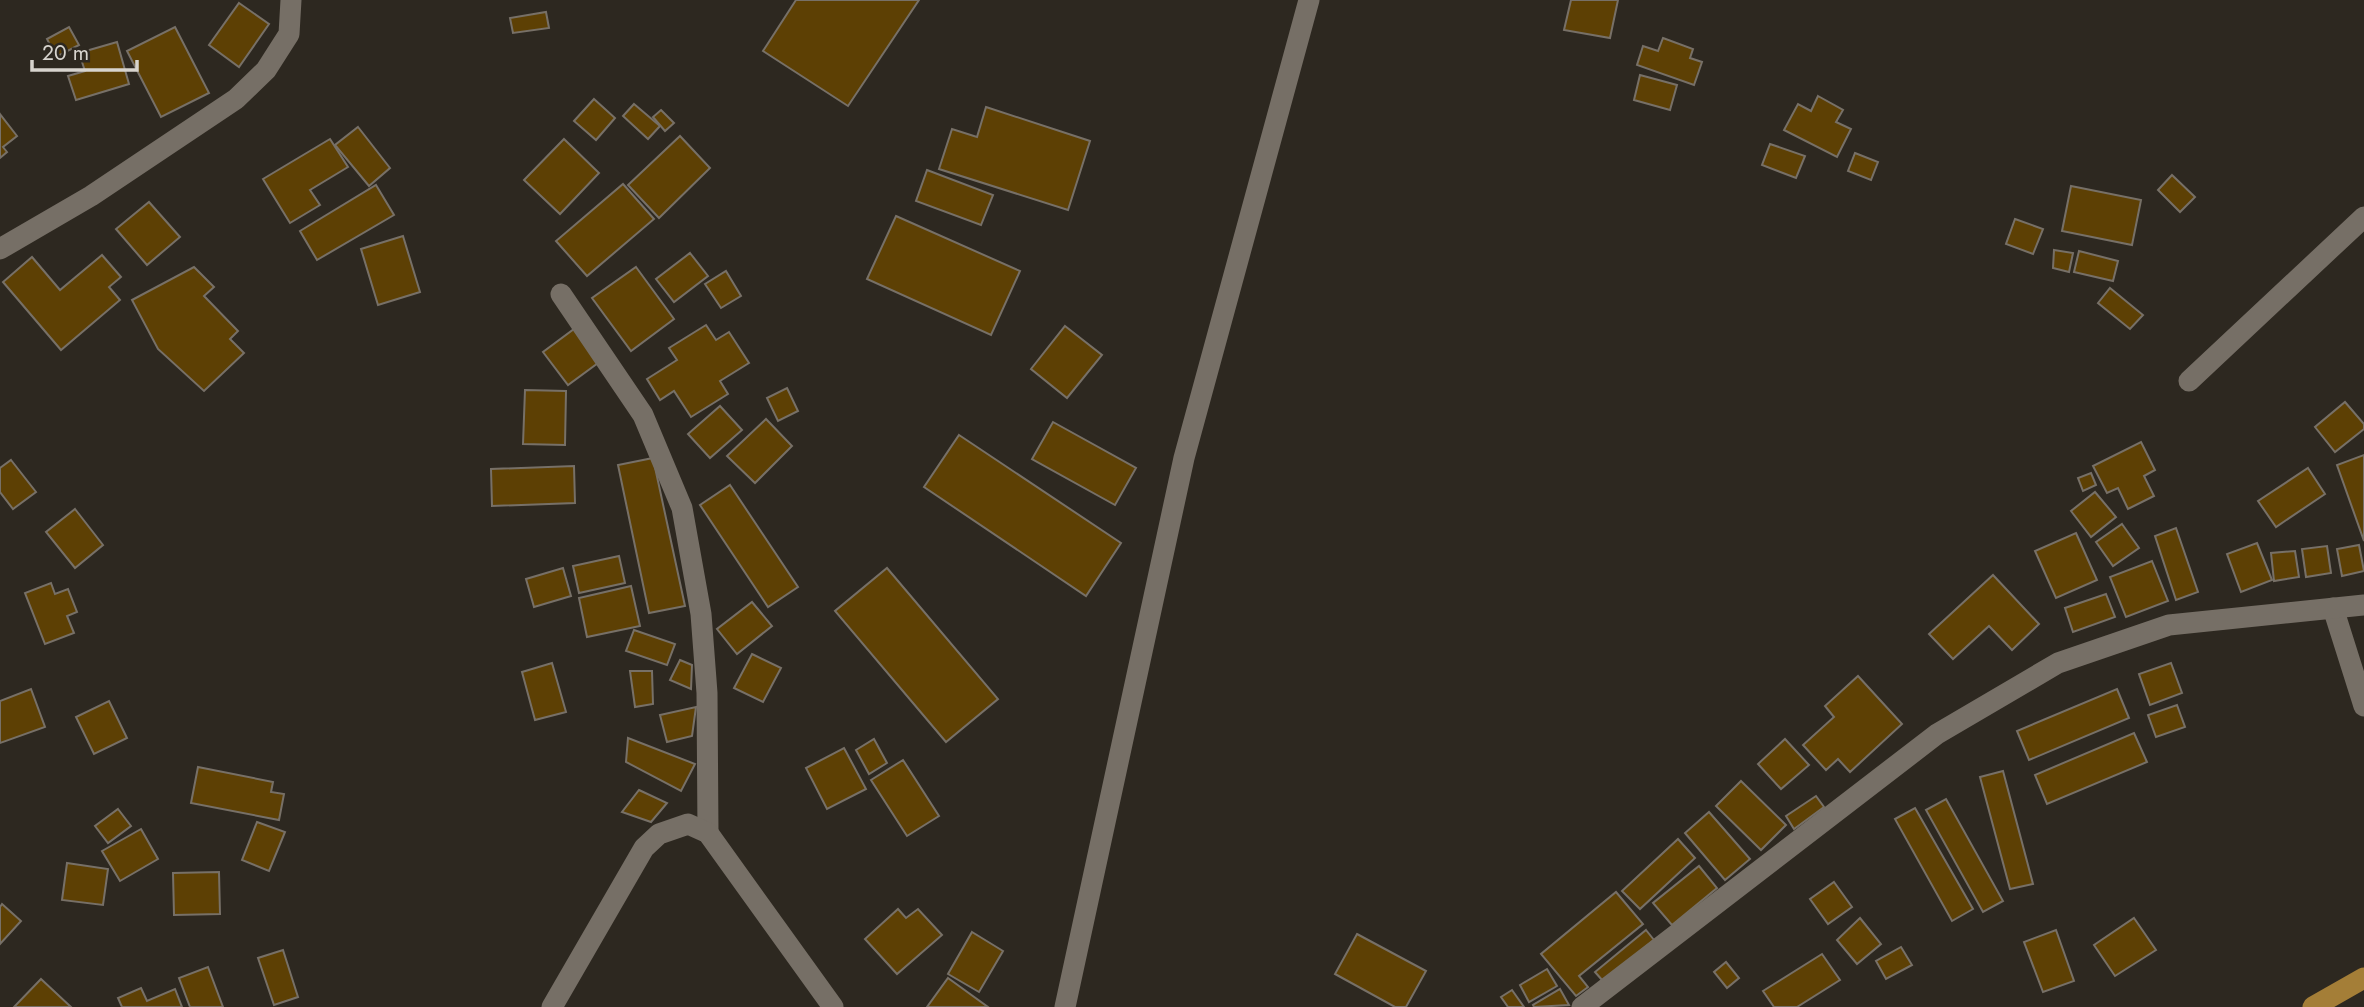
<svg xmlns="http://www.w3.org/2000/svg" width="2364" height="1007" font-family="Jost,sans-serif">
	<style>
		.building { fill: #5d4004; stroke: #777067; stroke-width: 2 }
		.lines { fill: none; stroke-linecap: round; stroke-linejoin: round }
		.minor { stroke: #766f66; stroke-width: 21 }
		.trunk { stroke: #a47e37; stroke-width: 21 }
	</style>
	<rect width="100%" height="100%" fill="#2d2820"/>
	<g class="building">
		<path d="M796,0h123l-71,106 -85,-55z"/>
		<path d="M1571,0h47l-8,38 -46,-8z"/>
		<path d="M239,3l30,21 -30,43 -30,-22z"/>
		<path d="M546,12l3,16 -36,5 -3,-15z"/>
		<path d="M69,27l10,18 -23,12 -9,-18z"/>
		<path d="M175,27l34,66 -48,24 -34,-66z"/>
		<path d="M1663,38l30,11 -3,9 12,4 -8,23 -57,-20 6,-19 15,5z"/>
		<path d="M117,42l12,42 -53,16 -8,-24 17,-5 -6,-18z"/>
		<path d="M1640,75l37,10 -7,25 -36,-10z"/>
		<path d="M1818,96l25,14 -7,12 15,7 -14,28 -53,-27 14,-26 13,7z"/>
		<path d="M594,99l21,19 -19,22 -22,-19z"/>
		<path d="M634,104l26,22 -12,13 -25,-23z"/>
		<path d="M986,107l104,34 -22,69 -129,-41 13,-40 25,8z"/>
		<path d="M661,110l13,13 -9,8 -12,-14z"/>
		<path d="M0,114l17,22 -14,11 4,5 -7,6z"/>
		<path d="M358,127l32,41 -21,18 -34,-41z"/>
		<path d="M680,136l30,32 -51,50 -31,-33z"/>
		<path d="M330,139l18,28 -38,23 10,15 -30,18 -27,-44z"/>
		<path d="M564,139l35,34 -39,41 -36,-34z"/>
		<path d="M1770,144l35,12 -9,22 -34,-13z"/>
		<path d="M1855,153l23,9 -7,18 -23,-9z"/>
		<path d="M927,170l66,25 -12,30 -65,-24z"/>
		<path d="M2172,175l23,22 -15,15 -22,-22z"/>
		<path d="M623,184l31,35 -67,57 -31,-35z"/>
		<path d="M376,185l18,30 -77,45 -17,-29z"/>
		<path d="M2071,186l70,14 -9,45 -70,-14z"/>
		<path d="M149,202l31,35 -33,28 -31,-36z"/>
		<path d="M896,216l124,55 -29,64 -124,-56z"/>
		<path d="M2015,219l28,10 -10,25 -27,-10z"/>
		<path d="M403,236l17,56 -42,13 -17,-56z"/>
		<path d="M2054,250l19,3 -4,19 -16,-4z"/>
		<path d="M2079,251l39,10 -5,20 -39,-9z"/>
		<path d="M690,253l18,23 -34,26 -18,-23z"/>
		<path d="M102,255l19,22 -12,10 11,13 -59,50 -58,-68 29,-25 28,33z"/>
		<path d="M194,267l20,20 -10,9 34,35 -8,8 14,14 -40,38 -46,-42 -26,-49z"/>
		<path d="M636,267l38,52 -43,32 -39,-53z"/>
		<path d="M726,271l15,25 -20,12 -16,-24z"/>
		<path d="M2110,288l33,27 -13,14 -32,-26z"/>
		<path d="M706,325l10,15 13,-8 20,31 -29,18 8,13 -37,23 -17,-26 -14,9 -13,-21 30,-19 -8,-12z"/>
		<path d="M1065,326l37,29 -35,43 -36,-29z"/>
		<path d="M574,329l24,34 -30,22 -25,-33z"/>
		<path d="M787,388l11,23 -20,10 -11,-23z"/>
		<path d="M525,390l41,1 -1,54 -42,-1z"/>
		<path d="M2345,402l19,22v5l-29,23 -20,-25z"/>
		<path d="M720,406l22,24 -32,28 -22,-24z"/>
		<path d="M766,419l26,27 -37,37 -28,-27z"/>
		<path d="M1053,422l83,46 -21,37 -83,-46z"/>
		<path d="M959,435l162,108 -35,53 -162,-109z"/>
		<path d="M2141,442l14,28 -11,6 10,20 -26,13 -10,-21 -11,5 -14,-27z"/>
		<path d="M2364,455v86l-27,-76z"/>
		<path d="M653,458l32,148 -36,7 -31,-148z"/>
		<path d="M11,460l25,32 -23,17 -13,-17v-24z"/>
		<path d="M574,466l1,37 -83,3 -1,-37z"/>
		<path d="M2308,468l17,26 -49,33 -18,-26z"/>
		<path d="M2091,473l5,12 -13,6 -5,-13z"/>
		<path d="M730,485l68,102 -30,20 -68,-102z"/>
		<path d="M2095,492l21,25 -25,20 -20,-26z"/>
		<path d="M75,509l28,36 -28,23 -29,-36z"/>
		<path d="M2122,524l17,24 -26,18 -17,-24z"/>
		<path d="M2176,528l22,64 -22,8 -21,-64z"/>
		<path d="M2076,533l21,47 -41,18 -21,-47z"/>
		<path d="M2257,543l15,37 -31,12 -14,-38z"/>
		<path d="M2359,545l5,26 -22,5 -5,-27z"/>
		<path d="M2327,546l4,27 -25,4 -4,-28z"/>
		<path d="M2295,551l4,26 -25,4 -3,-28z"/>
		<path d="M619,556l6,27 -46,10 -6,-27z"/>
		<path d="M2152,561l16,40 -42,16 -16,-40z"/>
		<path d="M563,568l8,28 -37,11 -8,-28z"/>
		<path d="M887,568l111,131 -52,43 -111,-131z"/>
		<path d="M1993,575l46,49 -27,26 -23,-24 -36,33 -24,-25z"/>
		<path d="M51,583l4,11 13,-5 9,23 -10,4 7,17 -29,11 -20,-51z"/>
		<path d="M631,586l9,40 -53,11 -8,-39z"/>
		<path d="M2106,594l9,23 -42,15 -8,-24z"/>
		<path d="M752,602l20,24 -35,28 -20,-25z"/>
		<path d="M634,630l41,14 -8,21 -41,-14z"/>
		<path d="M752,654l29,14 -18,34 -29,-14z"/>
		<path d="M680,660l12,5 -1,24 -21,-9z"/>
		<path d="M552,663l14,49 -31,8 -13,-48z"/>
		<path d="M2171,663l11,30 -32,12 -11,-31z"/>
		<path d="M630,671h22l1,33 -18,3z"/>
		<path d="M1858,676l44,48 -52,48 -12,-13 -12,11 -23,-25 31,-28 -9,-11z"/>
		<path d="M31,689l14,38 -45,16v-42z"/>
		<path d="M2117,689l12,29 -100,42 -12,-29z"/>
		<path d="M109,701l18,37 -33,16 -18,-37z"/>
		<path d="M2177,705l8,22 -29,10 -8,-22z"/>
		<path d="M696,707l-4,29 -25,6 -7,-27z"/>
		<path d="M2134,733l13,29 -100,42 -12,-29z"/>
		<path d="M628,738l67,26 -14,27 -55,-29z"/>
		<path d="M874,739l13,24 -18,11 -13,-24z"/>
		<path d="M1785,739l24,26 -28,24 -23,-25z"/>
		<path d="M844,748l22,41 -39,20 -21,-41z"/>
		<path d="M903,760l36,56 -32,20 -36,-56z"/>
		<path d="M198,767l75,15 -2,10 13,2 -5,26 -88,-17z"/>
		<path d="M2003,771l30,113 -23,5 -30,-112z"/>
		<path d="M1741,781l45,44 -25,25 -45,-44z"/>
		<path d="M639,790l28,13 -16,19 -29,-10z"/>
		<path d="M1816,796l8,11 -30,22 -8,-13z"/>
		<path d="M1946,799l57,102 -20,11 -57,-102z"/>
		<path d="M1915,808l58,101 -21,12 -57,-102z"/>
		<path d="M118,809l13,17 -23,17 -13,-17z"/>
		<path d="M1709,812l41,47 -25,21 -40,-47z"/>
		<path d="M257,822l28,10 -16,39 -27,-11z"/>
		<path d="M141,829l17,30 -38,22 -18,-30z"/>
		<path d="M1678,839l17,19 -55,51 -18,-18z"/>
		<path d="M67,863l41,6 -5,36 -41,-5z"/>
		<path d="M1699,866l18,22 -45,37 -19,-22z"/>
		<path d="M219,872l1,42 -46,1 -1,-42z"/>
		<path d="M1834,882l18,25 -24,17 -18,-25z"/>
		<path d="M1616,892l27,32 -64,52 9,11 -12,9 -35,-42z"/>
		<path d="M2,904l19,17 -21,23v-37z"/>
		<path d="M898,909l8,9 12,-9 24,26 -45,39 -32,-35z"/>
		<path d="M1860,918l21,26 -24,20 -20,-24z"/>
		<path d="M2134,918l22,32 -41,26 -21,-31z"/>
		<path d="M1646,930l8,10 -51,41 -8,-9z"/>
		<path d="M2056,930l18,51 -31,11 -19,-50z"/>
		<path d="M972,932l31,19 -24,41 -31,-18z"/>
		<path d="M1357,934l69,37 -20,36h-11l-60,-33z"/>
		<path d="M1901,947l11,18 -26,14 -10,-18z"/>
		<path d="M283,950l15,47 -24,8 -16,-47z"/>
		<path d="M1822,954l18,26 -43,27h-23l-11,-16z"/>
		<path d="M1726,962l13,16 -12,10 -13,-16z"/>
		<path d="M208,967l15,40h-33l-11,-29z"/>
		<path d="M1547,969l10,17 -28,16 -9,-17z"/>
		<path d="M948,978l40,29h-61z"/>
		<path d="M41,979l30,28h-57z"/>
		<path d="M141,988l6,13 28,-12 7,18h-60l-4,-9z"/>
		<path d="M1560,989l9,16 -35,2 -1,-2z"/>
		<path d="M1512,990l12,17h-16l-7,-10z"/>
	</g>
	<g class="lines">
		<g class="minor">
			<path d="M0,249l91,-53 145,-97 30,-29 23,-36 2,-34"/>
			<path d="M561,294l82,121 39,93 19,106 6,79 1,140"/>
			<path d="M2189,381l175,-164"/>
			<path d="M2333,608l31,98"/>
			<path d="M552,1007l92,-159 15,-14 29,-10 20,9 125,174"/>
			<path d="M1065,1007l119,-549 125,-458"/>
			<path d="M1582,1007l355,-273 121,-71 111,-38 195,-20"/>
		</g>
		<path class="trunk" d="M2313,1007l51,-29"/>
	</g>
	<path d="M32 60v10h105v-10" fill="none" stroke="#d7d4ce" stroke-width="3.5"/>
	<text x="42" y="60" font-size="21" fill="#d7d4ce" stroke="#2d2820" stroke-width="5" paint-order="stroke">20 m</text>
</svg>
